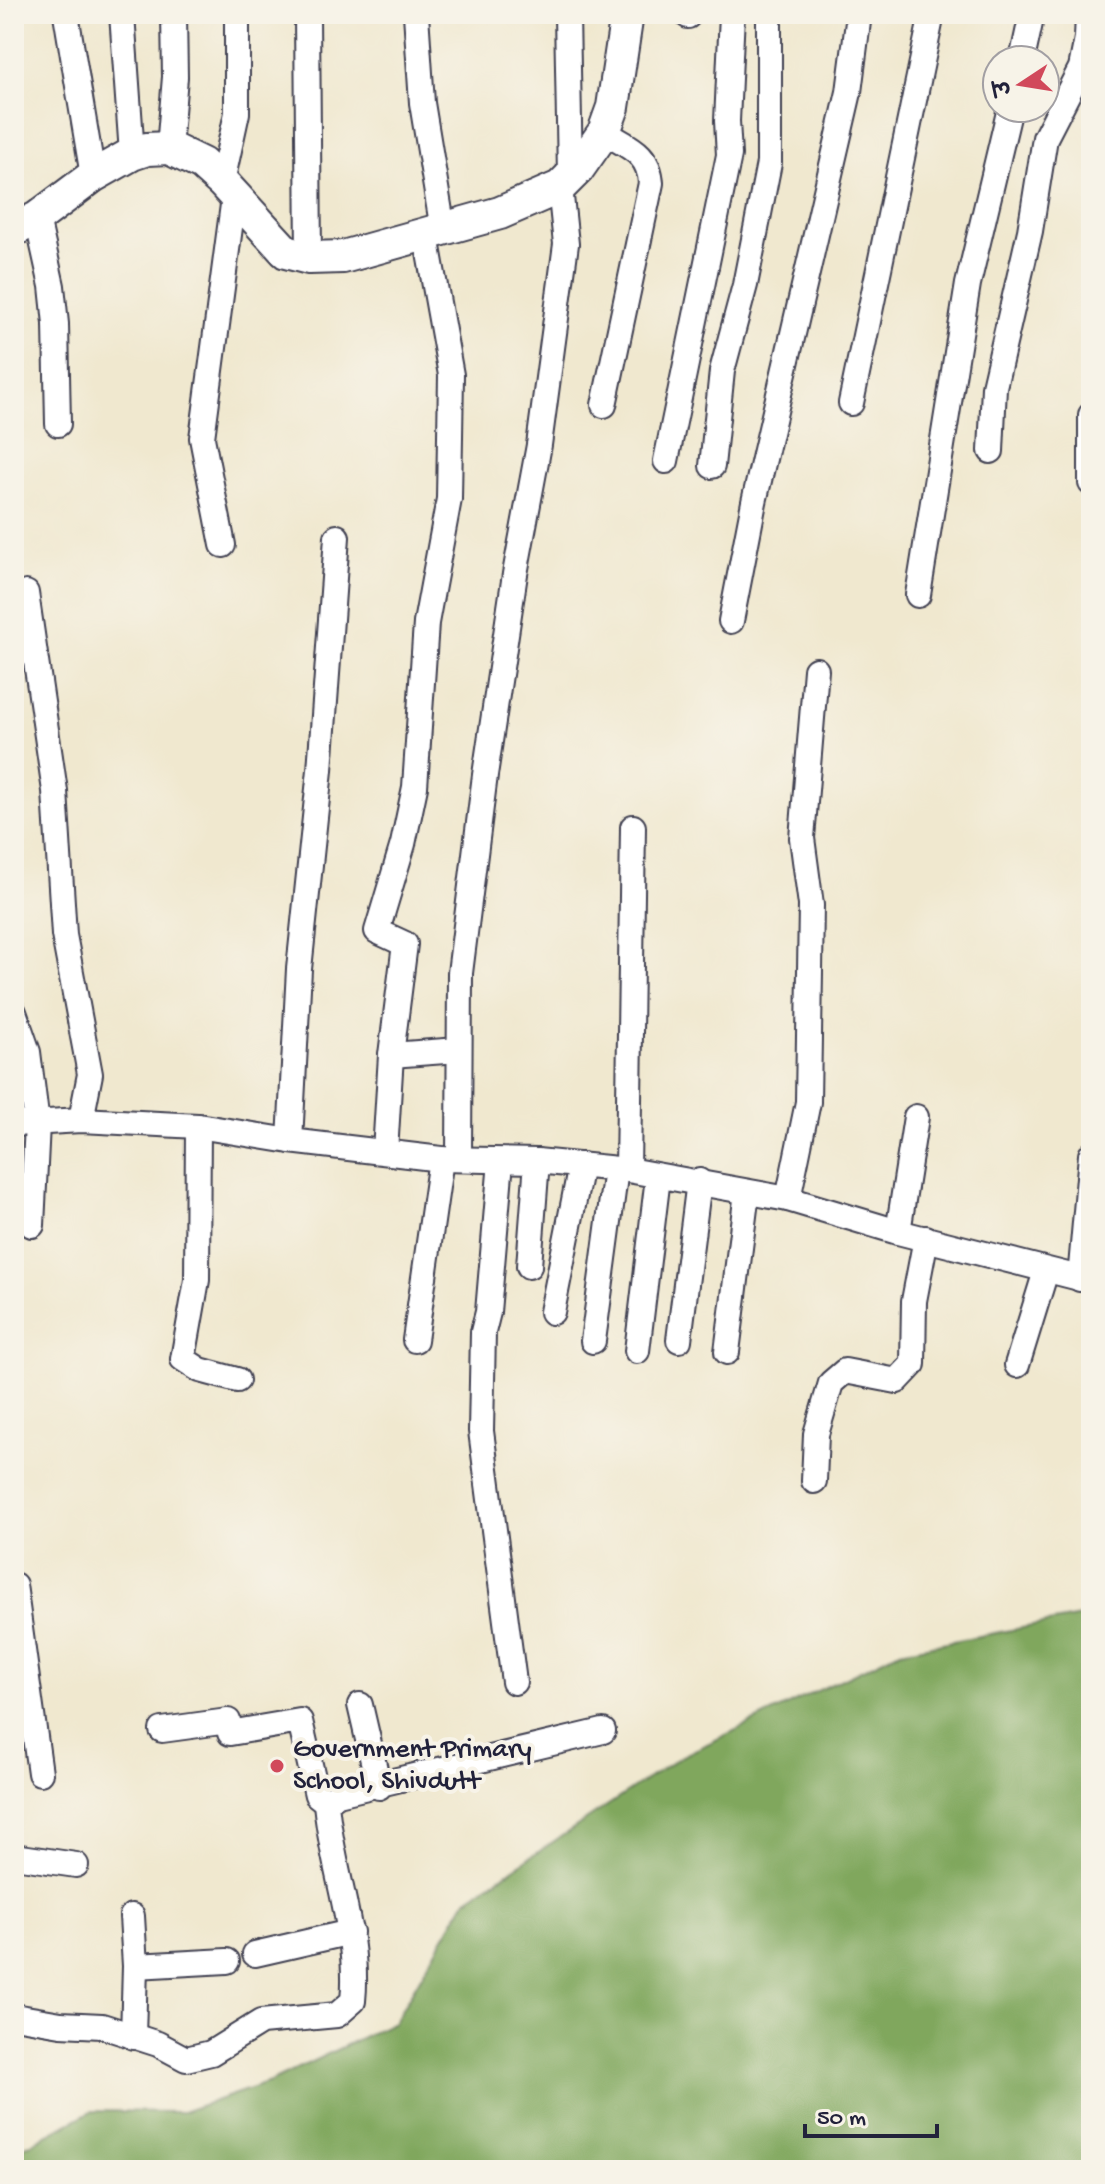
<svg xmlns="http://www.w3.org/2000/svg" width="1105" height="2184" font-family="'Gochi Hand','Playpen Sans Deva',sans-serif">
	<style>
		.forest { fill: #80a75d; stroke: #51644c; stroke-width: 2 }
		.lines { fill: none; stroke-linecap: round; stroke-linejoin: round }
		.minor-casing { stroke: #414051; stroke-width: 28 }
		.major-casing { stroke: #414051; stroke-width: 36 }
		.minor { stroke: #fff; stroke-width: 24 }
		.major { stroke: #fff; stroke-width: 32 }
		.poi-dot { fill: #d1495b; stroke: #f7f3e8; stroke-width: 3 }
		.labels { text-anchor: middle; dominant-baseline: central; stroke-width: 8; stroke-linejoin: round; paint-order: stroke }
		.poi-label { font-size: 28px; fill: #22223b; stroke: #f7f3e8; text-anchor: start }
	</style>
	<rect width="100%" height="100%" fill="#f7f3e8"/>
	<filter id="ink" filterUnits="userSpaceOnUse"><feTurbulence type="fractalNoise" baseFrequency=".0125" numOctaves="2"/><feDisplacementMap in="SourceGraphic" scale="16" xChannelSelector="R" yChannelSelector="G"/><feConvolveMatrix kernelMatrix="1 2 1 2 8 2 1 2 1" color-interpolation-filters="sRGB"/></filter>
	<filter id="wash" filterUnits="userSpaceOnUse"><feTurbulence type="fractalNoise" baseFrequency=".006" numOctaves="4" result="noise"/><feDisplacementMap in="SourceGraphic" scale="32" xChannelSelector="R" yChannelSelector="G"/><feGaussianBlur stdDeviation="1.8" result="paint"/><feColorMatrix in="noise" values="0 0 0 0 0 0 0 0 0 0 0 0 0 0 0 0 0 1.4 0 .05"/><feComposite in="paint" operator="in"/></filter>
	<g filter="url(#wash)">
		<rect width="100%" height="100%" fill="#f0e8cf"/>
		<path class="forest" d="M1091,1615v555h-1077v-18l78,-41 90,1 88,-30 124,-60 72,-122 214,-143 220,-106z"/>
	</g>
	<g filter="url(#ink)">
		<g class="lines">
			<defs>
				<g id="minor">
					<path d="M66,14l27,162"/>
					<path d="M122,14l10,140"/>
					<path d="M307,14l2,244"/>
					<path d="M416,14l6,89 21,127"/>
					<path d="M567,14l3,162"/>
					<path d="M688,16l1,-2"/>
					<path d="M1022,60l10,-46"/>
					<path d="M604,132c24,15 45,20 47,51l-47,222"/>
					<path d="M169,148l6,-71 -1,-63"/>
					<path d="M222,182l15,-69v-99"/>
					<path d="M37,218l15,68 4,38 2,100"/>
					<path d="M851,403l81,-389"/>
					<path d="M1091,415v68"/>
					<path d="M991,451l3,-64 36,-156 15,-93 36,-70 6,-30 1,-24"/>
					<path d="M666,461l63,-306 -2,-34 5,-107"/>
					<path d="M712,466l10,-95 23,-86 24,-122v-149"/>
					<path d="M223,545l-21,-107 32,-241"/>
					<path d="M26,593l29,198 9,144 26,139 -9,46"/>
					<path d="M918,595l50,-311 42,-176"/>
					<path d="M731,621l23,-119 95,-410 10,-78"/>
					<path d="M14,1012l14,40 9,72 -5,101"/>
					<path d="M391,1055l68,-5"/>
					<path d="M14,1124l67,-4 117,6 92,15 151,18 96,2 91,9 160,29 110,33 193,49"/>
					<path d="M198,1126l-1,154 -14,79 17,11 37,10"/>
					<path d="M290,1141l9,-172 21,-199 17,-233"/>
					<path d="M385,1152l6,-97 14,-111 -28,-13 26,-87 12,-57 11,-164 23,-124 2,-124 -25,-139"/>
					<path d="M459,1158l1,-185 25,-198 30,-201 24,-129 27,-201 -6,-57"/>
					<path d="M501,1161l-13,151 -5,20 -2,99 33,251"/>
					<path d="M628,1170l5,-343"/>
					<path d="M788,1199l20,-97 3,-197 -9,-67 14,-168"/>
					<path d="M898,1232l18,-115"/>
					<path d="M529,1266l8,-105"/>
					<path d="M1080,1279l11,-124"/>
					<path d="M552,1312l29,-147"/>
					<path d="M415,1340l26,-181"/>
					<path d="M679,1340l20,-159"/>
					<path d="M593,1341l23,-172"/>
					<path d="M637,1351l21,-174"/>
					<path d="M727,1352l20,-160"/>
					<path d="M1017,1365l29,-94"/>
					<path d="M814,1481l2,-47 15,-51 14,-12 52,10 16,-17 1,-63 12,-63"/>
					<path d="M14,1585l26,188"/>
					<path d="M360,1705l19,82"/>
					<path d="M162,1730l66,-9 2,12 70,-12 17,74 9,7"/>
					<path d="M14,1856l62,9"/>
					<path d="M132,1916l3,50 -2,71"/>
					<path d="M255,1954l96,-22"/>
					<path d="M135,1966l92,-5"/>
					<path d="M14,2016l47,8 41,2 56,18 28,15 25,-6 50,-31 76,-7 16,-14c7,-68 -22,-132 -27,-199l12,-8 265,-63"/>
				</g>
				<path id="major" d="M14,230l23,-12 56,-42 39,-22 15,-5 22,-1 33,16 20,18 64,70 23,6 34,-1 157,-44 60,-26 18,-18 26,-37 9,-25 14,-93"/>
			</defs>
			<use href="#minor" class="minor-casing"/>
			<use href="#major" class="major-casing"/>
			<use href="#minor" class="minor"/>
			<use href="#major" class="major"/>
		</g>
	</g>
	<circle class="poi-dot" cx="277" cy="1766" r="8"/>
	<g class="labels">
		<g class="poi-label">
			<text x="293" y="1750">Government Primary<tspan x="293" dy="32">School, Shivdutt</tspan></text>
		</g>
	</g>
	<rect width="1105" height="2184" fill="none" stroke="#f7f3e8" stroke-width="48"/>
	<g transform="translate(1021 84) rotate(258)"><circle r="38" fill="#f7f3e8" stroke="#a29fa3" stroke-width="2"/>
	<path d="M0-6L14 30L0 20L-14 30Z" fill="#d1495b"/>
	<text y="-12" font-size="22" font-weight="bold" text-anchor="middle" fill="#22223b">उ</text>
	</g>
	<path d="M805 2124v12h132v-12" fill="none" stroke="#22223b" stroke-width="4"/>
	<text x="817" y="2124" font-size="24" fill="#22223b" stroke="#f7f3e8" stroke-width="6" paint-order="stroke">50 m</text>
</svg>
